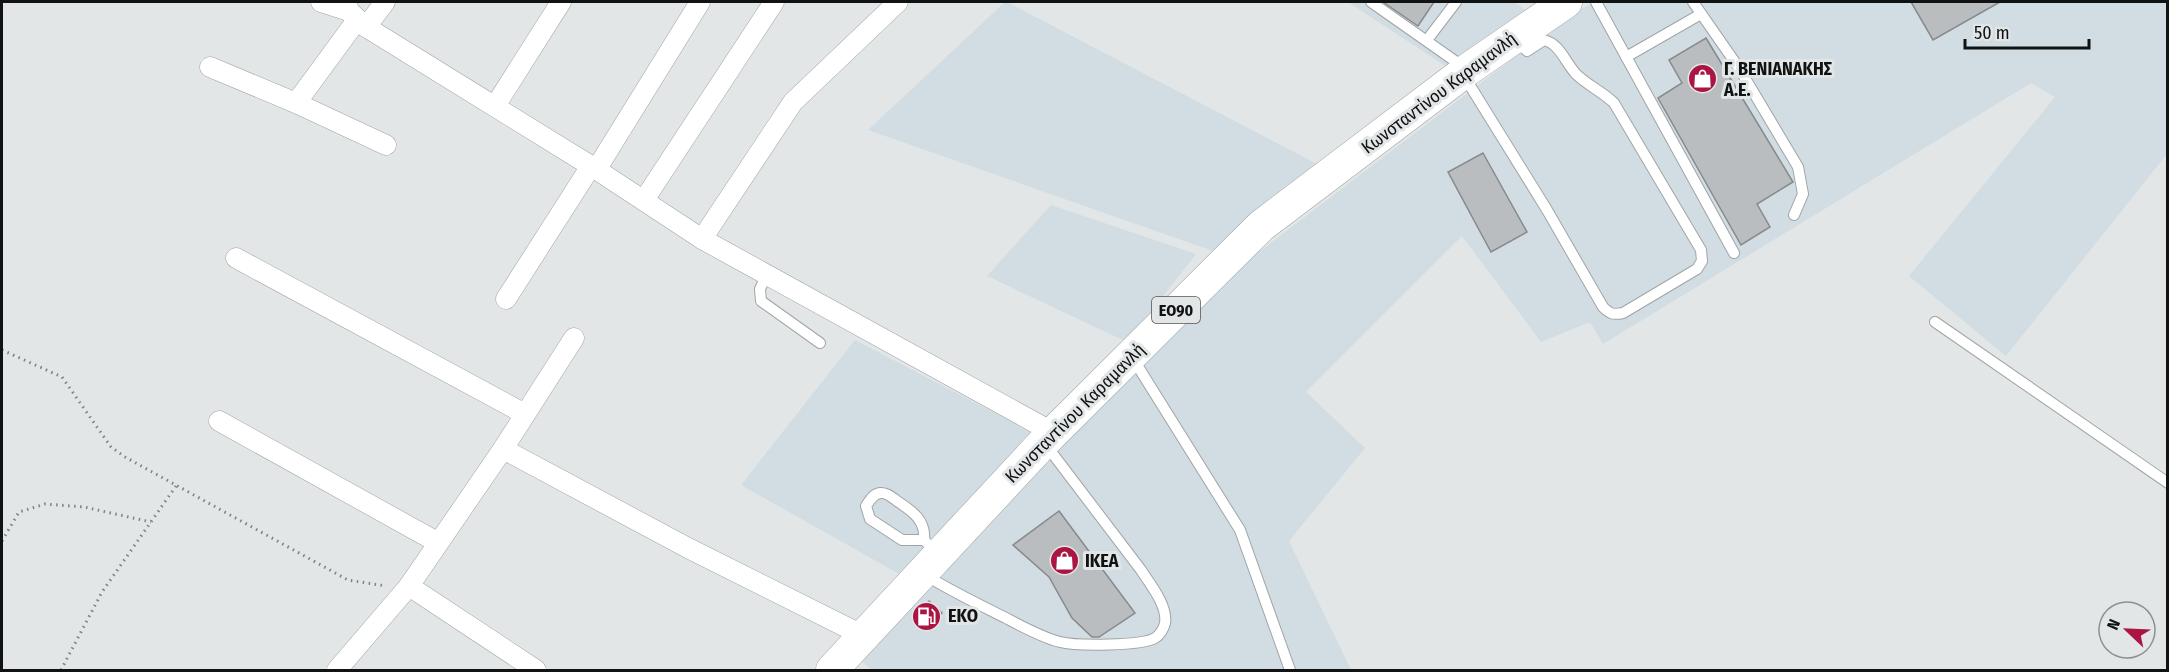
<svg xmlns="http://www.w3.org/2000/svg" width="2169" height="672" font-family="'Fira Sans Condensed',sans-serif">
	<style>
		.built { fill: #d1dde2 }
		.building { fill: #babdbf; stroke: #878a8c; stroke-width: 1.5 }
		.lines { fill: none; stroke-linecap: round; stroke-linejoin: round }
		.service-casing { stroke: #a1a4a6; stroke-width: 12 }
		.minor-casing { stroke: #a1a4a6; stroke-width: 21 }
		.primary-casing { stroke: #a1a4a6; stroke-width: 33 }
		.path { stroke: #7f8282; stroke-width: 3; stroke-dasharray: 1.5 4.5; stroke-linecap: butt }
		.service { stroke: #fff; stroke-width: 10 }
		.minor { stroke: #fff; stroke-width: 20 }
		.primary { stroke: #fff; stroke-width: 32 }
		.labels { text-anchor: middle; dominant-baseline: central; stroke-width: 6; stroke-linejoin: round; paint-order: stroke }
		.shield { fill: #e2e6e7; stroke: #505252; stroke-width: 1.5 }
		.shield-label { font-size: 16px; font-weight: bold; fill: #111212 }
		.poi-label { font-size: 18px; font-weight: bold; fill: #111212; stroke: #e2e6e7; text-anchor: start }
		.street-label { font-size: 18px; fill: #111212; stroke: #e2e6e7 }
	</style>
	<rect width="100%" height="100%" fill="#e2e6e7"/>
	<g class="built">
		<path d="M1005,2h2l312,163 -106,86 -345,-121z"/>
		<path d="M1348,2h165l13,8 -76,59z"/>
		<path d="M1596,2h571v152l-161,202 -97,-80 146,-179 -24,-14 -428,261 -13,-22 -49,20 -79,-106 -156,156 59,56 -76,93 62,129h-479l-16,-14 349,-363 369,-281z"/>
		<path d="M1051,205l145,49 -69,88 -140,-66z"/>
		<path d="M855,340l178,93 -132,142 -160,-90z"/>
	</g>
	<g class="building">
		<path d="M1383,2h51l-16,24z"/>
		<path d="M1911,2h89l-67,38z"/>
		<path d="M1706,38l87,144 -36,22 13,23 -29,18 -83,-147 24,-15 -13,-23z"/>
		<path d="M1483,153l44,79 -36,20 -43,-80z"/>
		<path d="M1059,511l76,102 -36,24h-7l-20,-19 -23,-41 -36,-32z"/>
		<path d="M929,601l13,12 -16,17 -13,-12z"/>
	</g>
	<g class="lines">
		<defs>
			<g id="service">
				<path d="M1371,2l94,66"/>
				<path d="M1596,2l138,251"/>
				<path d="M1693,2l46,66 59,99 5,27 -9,21"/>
				<path d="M1427,40l29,-38"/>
				<path d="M1626,57l75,-43"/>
				<path d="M1464,76l83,134 56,97c7,7 10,8 20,6l74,-44 5,-8 -1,-11 -87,-147c-11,-11 -27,-18 -38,-29 -11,-12 -16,-30 -32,-34l-17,11 -11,-11"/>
				<path d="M766,276l-6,13 1,12 59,42"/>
				<path d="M1935,322l233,161"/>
				<path d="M1132,357l108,173 50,140"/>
				<path d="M924,540h-22l-32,-21 -4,-13c4,-6 7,-12 14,-13 7,-1 13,5 17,8 15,10 29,19 27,39l14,14"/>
				<path d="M925,575c26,16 53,29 81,43 17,9 35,19 54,24 16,4 82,4 95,-4 5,-3 9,-10 10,-15 3,-17 -15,-39 -24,-53l-95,-125"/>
			</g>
			<g id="minor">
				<path d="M321,2l28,9"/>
				<path d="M346,2l3,9 17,16 225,139 111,73 352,194"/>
				<path d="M366,27l19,-25"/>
				<path d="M210,67l86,36 90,42"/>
				<path d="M296,103l61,-83"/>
				<path d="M495,106l66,-104"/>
				<path d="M596,170l104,-168"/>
				<path d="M644,200l130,-198"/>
				<path d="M702,239l91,-137 105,-100"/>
				<path d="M236,258l289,156"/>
				<path d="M506,299l85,-133"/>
				<path d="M219,421l218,121"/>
				<path d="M503,449l185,99 176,88"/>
				<path d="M409,586l127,84"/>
				<path d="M337,670l72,-84 94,-137 71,-111"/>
			</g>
			<path id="primary" d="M832,670l212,-228 217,-216 206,-156 99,-68"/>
		</defs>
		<use href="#service" class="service-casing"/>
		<use href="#minor" class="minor-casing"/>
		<use href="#primary" class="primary-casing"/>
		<g class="path">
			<path d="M2,350l60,27 49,70 14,10 223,123 38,6"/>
			<path d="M2,541l17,-29 26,-8 39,3 67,15"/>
			<path d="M61,670l41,-78 74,-106"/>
		</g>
		<use href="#service" class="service"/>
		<use href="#minor" class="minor"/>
		<use href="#primary" class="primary"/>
	</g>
	<defs>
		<symbol id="shop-disc" viewBox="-11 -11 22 22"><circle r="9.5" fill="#aa1544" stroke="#e2e6e7"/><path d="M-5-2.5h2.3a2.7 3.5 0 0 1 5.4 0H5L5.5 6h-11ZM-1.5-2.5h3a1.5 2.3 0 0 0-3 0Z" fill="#fff"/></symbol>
		<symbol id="fuel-disc" viewBox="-11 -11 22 22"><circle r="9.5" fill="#aa1544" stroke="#e2e6e7"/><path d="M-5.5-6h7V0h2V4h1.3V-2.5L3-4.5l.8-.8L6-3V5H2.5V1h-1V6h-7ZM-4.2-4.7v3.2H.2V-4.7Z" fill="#fff"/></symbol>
	</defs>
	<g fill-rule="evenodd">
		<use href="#shop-disc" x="1686" y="62" width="33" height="33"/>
		<use href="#shop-disc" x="1048" y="544" width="33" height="33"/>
		<use href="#fuel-disc" x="910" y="600" width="33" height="33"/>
	</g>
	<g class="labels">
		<rect class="shield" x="1152" y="297" width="48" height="26" rx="4.5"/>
		<g class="shield-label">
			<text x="1176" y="310">ΕΟ90</text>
		</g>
		<g class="poi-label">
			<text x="1724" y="69">Γ. ΒΕΝΙΑΝΑΚΗΣ<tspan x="1724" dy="21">A.E.</tspan></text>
			<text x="1085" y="561">IKEA</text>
			<text x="948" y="616">EKO</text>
		</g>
		<g class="street-label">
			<text transform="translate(1439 93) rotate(-37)">Κωνσταντίνου Καραμανλή</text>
			<text transform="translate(1075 413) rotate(-45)">Κωνσταντίνου Καραμανλή</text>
		</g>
	</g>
	<rect width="2169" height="672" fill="none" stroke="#111212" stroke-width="6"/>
	<g transform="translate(2127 630) rotate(293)"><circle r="28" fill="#e2e6e7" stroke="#8e9192" stroke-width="1.5"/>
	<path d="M0-4.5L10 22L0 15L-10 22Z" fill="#aa1544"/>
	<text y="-9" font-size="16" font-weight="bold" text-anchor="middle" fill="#111212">N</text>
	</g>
	<path d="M1965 39v9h124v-9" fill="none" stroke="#111212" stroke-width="3"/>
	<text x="1974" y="39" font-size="18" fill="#111212" stroke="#e2e6e7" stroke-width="4.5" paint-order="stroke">50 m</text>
</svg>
